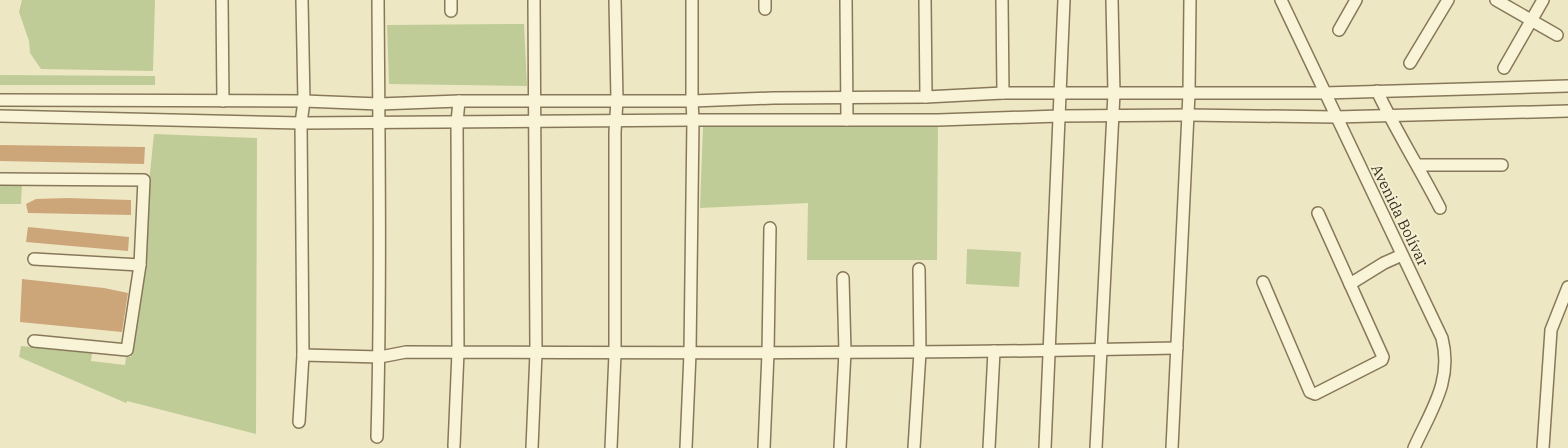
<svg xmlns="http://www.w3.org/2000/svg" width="1568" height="448" font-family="'IBM Plex Serif',serif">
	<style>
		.green { fill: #bfcc97 }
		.building { fill: #cca679 }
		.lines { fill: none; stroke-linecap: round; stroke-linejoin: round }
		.street-casing { stroke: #88785a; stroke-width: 14 }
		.street { stroke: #f9f3d7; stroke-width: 11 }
		.labels { text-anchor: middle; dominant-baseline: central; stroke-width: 4; stroke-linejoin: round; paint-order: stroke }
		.street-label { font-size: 15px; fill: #382e1e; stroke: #f5f0d3 }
	</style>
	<rect width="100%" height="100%" fill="#eee7c4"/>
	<g class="green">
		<path d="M22,0h133l-2,71 -112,-2 -11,-16 -1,-12 -10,-29z"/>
		<path d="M524,24l3,62 -138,-2 -2,-59z"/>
		<path d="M0,75l155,1v9h-155z"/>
		<path d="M938,120l-1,140h-130l1,-57 -108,5 3,-81z"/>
		<path d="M154,134l103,4 -1,296 -129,-33 -1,2 -107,-46 2,-11 71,7 -1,8 34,4 1,-8h5z"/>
		<path d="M0,183h22l-1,21h-21z"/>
		<path d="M967,249l54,3 -2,35 -53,-3z"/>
	</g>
	<g class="building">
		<path d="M0,145l145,2 -1,17 -144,-3z"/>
		<path d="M67,198l64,2v15l-103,-2 -2,-9 10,-5z"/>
		<path d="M28,227l101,10 -1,14 -102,-9z"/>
		<path d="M22,279l82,9 24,5 -6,39 -102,-10z"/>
	</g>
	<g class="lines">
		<defs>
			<g id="street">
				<path d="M222,0l1,101"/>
				<path d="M765,0v9"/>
				<path d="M846,0l1,120"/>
				<path d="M925,0l1,97"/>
				<path d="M1002,0l1,93"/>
				<path d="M1281,0l161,338c11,43 -11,72 -28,110"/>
				<path d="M1496,0l61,35"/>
				<path d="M451,11v-11"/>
				<path d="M1339,30l17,-30"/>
				<path d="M1410,63l38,-63"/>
				<path d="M1504,68l39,-68"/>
				<path d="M1377,91c19,40 43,78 63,117"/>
				<path d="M0,100l304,1 75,3 80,-3h233l81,-3 153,-1 77,-4h321l244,-7"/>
				<path d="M0,116l301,7 392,-3h245l121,-4 129,-1 147,2 233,-6"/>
				<path d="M1419,165h83"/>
				<path d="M0,179l144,1 -4,85 -13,85 -93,-9"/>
				<path d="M1318,213l32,71"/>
				<path d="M34,259l106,6"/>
				<path d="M1263,282l47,110 5,2 67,-34 1,-3 -33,-73 34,-21 18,-8"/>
				<path d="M303,355l77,2 26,-5c257,1 514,2 771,-4"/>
				<path d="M299,422l4,-67 -2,-232 3,-22 -2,-101"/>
				<path d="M377,437c4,-146 2,-291 1,-437"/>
				<path d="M454,446l4,-94 -1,-230 2,-21"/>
				<path d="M532,448l4,-95 -2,-353"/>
				<path d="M611,448l4,-94v-222l2,-32 -2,-100"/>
				<path d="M686,448l4,-95 3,-233 -1,-19v-101"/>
				<path d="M764,448l4,-95 2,-125"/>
				<path d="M840,448l5,-96 -2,-74"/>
				<path d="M914,448l6,-96 -1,-83"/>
				<path d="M989,448l5,-97"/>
				<path d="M1045,448l19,-448"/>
				<path d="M1096,448l18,-355 -2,-93"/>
				<path d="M1172,448l17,-355 1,-93"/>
				<path d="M1543,448l8,-118 17,-43"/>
			</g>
		</defs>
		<use href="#street" class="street-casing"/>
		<use href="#street" class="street"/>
	</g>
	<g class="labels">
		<g class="street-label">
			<text transform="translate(1400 215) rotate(64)">Avenida Bolívar</text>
		</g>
	</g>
</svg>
